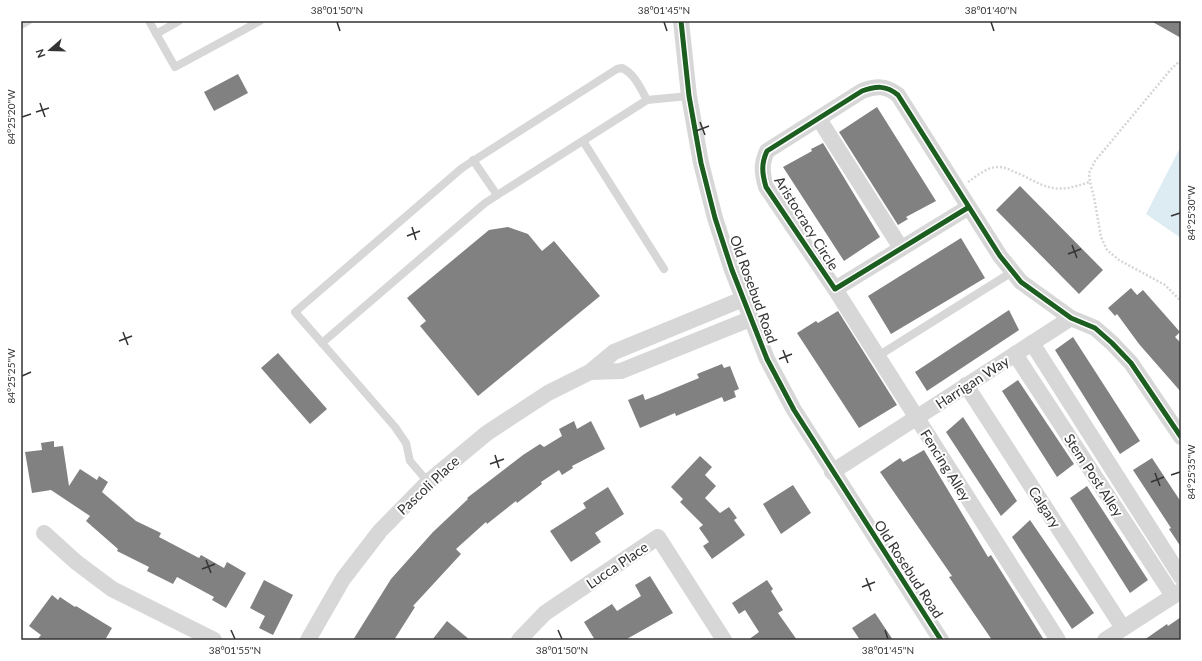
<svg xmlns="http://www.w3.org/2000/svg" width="1202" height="661" font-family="Lato,sans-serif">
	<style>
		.water { fill: #ddebf3 }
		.building { fill: #818181 }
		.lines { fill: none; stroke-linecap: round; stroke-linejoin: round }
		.path { stroke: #d6d6d6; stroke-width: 2.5; stroke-dasharray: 2 2; stroke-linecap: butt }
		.lane { stroke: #d7d7d7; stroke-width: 8 }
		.street { stroke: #d7d7d7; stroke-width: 16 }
		.cycleway-casing { stroke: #fff; stroke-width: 8 }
		.cycleway { stroke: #1b5e20; stroke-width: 5 }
		.ticks { fill: none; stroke: #333; stroke-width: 1.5 }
		.labels { text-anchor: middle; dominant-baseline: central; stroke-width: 4; stroke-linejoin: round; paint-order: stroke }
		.street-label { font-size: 14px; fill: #333; stroke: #fff }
		.neatline { fill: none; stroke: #333; stroke-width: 1.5 }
		.ticks-label { font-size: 10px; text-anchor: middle; fill: #333 }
	</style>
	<rect width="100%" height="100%" fill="#fff"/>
	<path class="water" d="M1181,146v92l-35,-24z"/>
	<g class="building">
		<path d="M1151,21h30v17z"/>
		<path d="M238,74l10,19 -34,18 -10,-19z"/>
		<path d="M877,107l59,94 -30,16 2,2 -10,6 -59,-93z"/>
		<path d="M823,143l57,94 -36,24 -61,-94 29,-16 -1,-2z"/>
		<path d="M1020,186l83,84 -24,24 -83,-84z"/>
		<path d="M508,227l20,7 14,17 12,-10 46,55 -122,100 -58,-70 6,-5 -19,-23 82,-68z"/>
		<path d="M961,238l24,40 -94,56 -23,-38z"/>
		<path d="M1131,288l6,7 6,-5 37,42 -5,5 6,6v49l-42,-48 -22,-30 -2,2 -7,-8z"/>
		<path d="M1009,310l10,20 -92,61 -12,-19z"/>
		<path d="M838,311l59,94 -38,23 -62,-95 19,-12 2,2z"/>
		<path d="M1073,337l67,104 -20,13 -65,-104z"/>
		<path d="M278,353l49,56 -17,15 -49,-56z"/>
		<path d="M722,364l2,4 6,-2 9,23 -5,2 2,6 -12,5 -2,-5 -46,19 -1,-3 -35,15 -12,-28 15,-6 2,6 13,-5 41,-17 -2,-4z"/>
		<path d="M1018,380l56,84 -17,13 -55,-86z"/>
		<path d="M963,417l54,84 -16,15 -55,-84z"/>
		<path d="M574,421l3,8 14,-8 14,28 -33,17 1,2 -11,7 -3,-5 -18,12 1,2 -25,19 -1,-2 -29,23 -1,-2 -30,27 5,5 -48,52 2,1 -21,33h-41l38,-61 42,-47 35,-33 -1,-1 56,-43 17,-11 4,3 18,-11 -3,-7z"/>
		<path d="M54,441v6l9,-1 6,40 11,-17 17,11 2,-4 9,6 -6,10 34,29 25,12 -2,4 40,21 2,-3 23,13 3,-6 19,11 -20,35 -14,-8 2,-3 -37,-20 -4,7 -26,-13 2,-4 -32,-16 1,-2 -32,-28 4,-5 -39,-26 -19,3 -7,-41 17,-2 -1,-7z"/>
		<path d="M924,450l64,107 3,-2 53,85h-52l-43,-63 3,-1 -72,-104 20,-14 3,4z"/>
		<path d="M700,456l12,11 -7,8 11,11 -11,12 15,15 9,-6 8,11 -3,2 11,15 -33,24 -9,-13 6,-4 -10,-14 4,-3 -23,-23 3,-3 -12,-12z"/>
		<path d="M1152,458l29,44v45l-12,-18 2,-1 -38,-58z"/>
		<path d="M793,485l18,28 -30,21 -18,-30z"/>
		<path d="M1087,486l61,94 -18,13 -60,-95z"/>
		<path d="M608,487l16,27 -29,19 6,9 -30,20 -21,-31 36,-23 -3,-5z"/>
		<path d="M1030,520l64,93 -22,16 -60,-92z"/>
		<path d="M650,576l23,37 -48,27h-30l-11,-18 28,-18 5,7 24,-15 -6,-11z"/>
		<path d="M264,580l29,15 -20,40 -14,-7 6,-12 -15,-8z"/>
		<path d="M767,580l6,9 -2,2 12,19 -5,3 19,27h-49l11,-8 -14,-22 -6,4 -7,-11z"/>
		<path d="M52,595l6,5 2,-3 15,10 1,-1 36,22 -7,12h-68l4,-5 -12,-9z"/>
		<path d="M875,613l18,27h-33l-8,-12z"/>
		<path d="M1181,617v23h-37l23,-16 1,2z"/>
		<path d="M447,621l23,19h-38z"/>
	</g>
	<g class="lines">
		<g class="path">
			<path d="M1181,60l-9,8 -77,93 -6,12 1,9 4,15 7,40 6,13 12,10 46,25 16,16"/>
			<path d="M968,182c9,-6 19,-15 30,-15 9,0 16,5 24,8 28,15 36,18 67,7"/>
		</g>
		<g class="lane">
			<path d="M149,21l26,46 85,-46"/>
			<path d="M21,25l7,-4"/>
			<path d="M156,34l23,-13"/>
			<path d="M583,141l81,128"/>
			<path d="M473,160l24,35"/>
			<path d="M322,343l-27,-31 167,-144 155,-99 5,-1c13,6 19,21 25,32"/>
			<path d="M878,356l134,-84"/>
			<path d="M428,482l-18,-21 -4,-18 -11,-16 -73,-84 163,-140 17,-11 145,-92 42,-4"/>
		</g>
		<g class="street">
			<path d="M681,21l8,75 12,67 14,55 17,52 35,89 27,51 147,230"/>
			<path d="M819,119l82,129"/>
			<path d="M969,207l-134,82 -69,-102c-4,-14 -5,-23 1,-36l95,-60c14,-5 24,-6 36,4l102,161 21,26 50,36 24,10 17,15 19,20 50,74"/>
			<path d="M835,289l223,351"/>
			<path d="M1032,343l149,234"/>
			<path d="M1015,354l158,242"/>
			<path d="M590,372l31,-1 129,-52"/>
			<path d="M966,385l157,243"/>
			<path d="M832,472l239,-154"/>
			<path d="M44,533l32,29 36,27 102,51"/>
			<path d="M308,640l35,-61 37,-48 48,-49 59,-49 61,-40 42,-21 24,-20 129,-53"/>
			<path d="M519,640l26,-27 113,-76 66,103"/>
			<path d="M1105,640l76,-49"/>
		</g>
		<defs>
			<g id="cycleway">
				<path d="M681,21l8,75 12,67 14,55 17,52 35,89 27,51 147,230"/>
				<path d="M969,207l-134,82 -69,-102c-4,-14 -5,-23 1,-36l95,-60c14,-5 24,-6 36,4l102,161 21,26 50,36 24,10 17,15 19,20 50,74"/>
			</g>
		</defs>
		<use href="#cycleway" class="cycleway-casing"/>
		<use href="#cycleway" class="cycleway"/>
	</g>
	<path class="ticks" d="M337,22l3,9M664,22l3,9M991,22l3,9M40,103l5,14M36,112l13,-4M22,117l9,-3M700,122l5,13M696,131l13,-5M1171,216l9,-3M412,227l4,13M407,236l13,-5M1072,245l5,13M1068,254l13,-5M123,332l5,13M119,341l13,-5M783,350l5,13M779,359l13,-5M22,376l9,-4M495,455l4,13M490,464l14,-5M1155,473l5,13M1171,475l9,-3M1151,482l13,-5M206,560l5,13M202,569l13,-5M866,578l5,13M862,587l13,-5M231,630l4,9M558,630l4,9M885,630l3,9"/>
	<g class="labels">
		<g class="street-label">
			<text transform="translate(807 223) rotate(58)">Aristocracy Circle</text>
			<text transform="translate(754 289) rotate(70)">Old Rosebud Road</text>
			<text transform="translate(972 382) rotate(-33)">Harrigan Way</text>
			<text transform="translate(946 465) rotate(58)">Fencing Alley</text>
			<text transform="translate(1094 475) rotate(57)">Stem Post Alley</text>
			<text transform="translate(428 485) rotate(-43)">Pascoli Place</text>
			<text transform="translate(1045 507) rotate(57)">Calgary</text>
			<text transform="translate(617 565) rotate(-34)">Lucca Place</text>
			<text transform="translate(909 569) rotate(57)">Old Rosebud Road</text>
		</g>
	</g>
	<rect width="1202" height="661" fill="none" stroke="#ffffff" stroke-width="44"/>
	<g transform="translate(50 50) rotate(250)" stroke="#ffffff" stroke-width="3" paint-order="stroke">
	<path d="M0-3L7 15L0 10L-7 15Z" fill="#333333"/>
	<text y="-6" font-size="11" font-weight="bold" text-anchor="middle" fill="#333333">N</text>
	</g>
	<rect x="22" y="22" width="1158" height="617" class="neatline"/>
	<g class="ticks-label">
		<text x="337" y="14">38°01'50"N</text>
		<text x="664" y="14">38°01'45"N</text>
		<text x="991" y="14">38°01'40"N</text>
		<text transform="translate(11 117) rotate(-90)" y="4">84°25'20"W</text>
		<text transform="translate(1191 213) rotate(-90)" y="4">84°25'30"W</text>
		<text transform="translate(11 376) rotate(-90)" y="4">84°25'25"W</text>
		<text transform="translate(1191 472) rotate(-90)" y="4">84°25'35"W</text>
		<text x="235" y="654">38°01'55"N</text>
		<text x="562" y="654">38°01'50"N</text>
		<text x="888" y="654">38°01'45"N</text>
	</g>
</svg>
